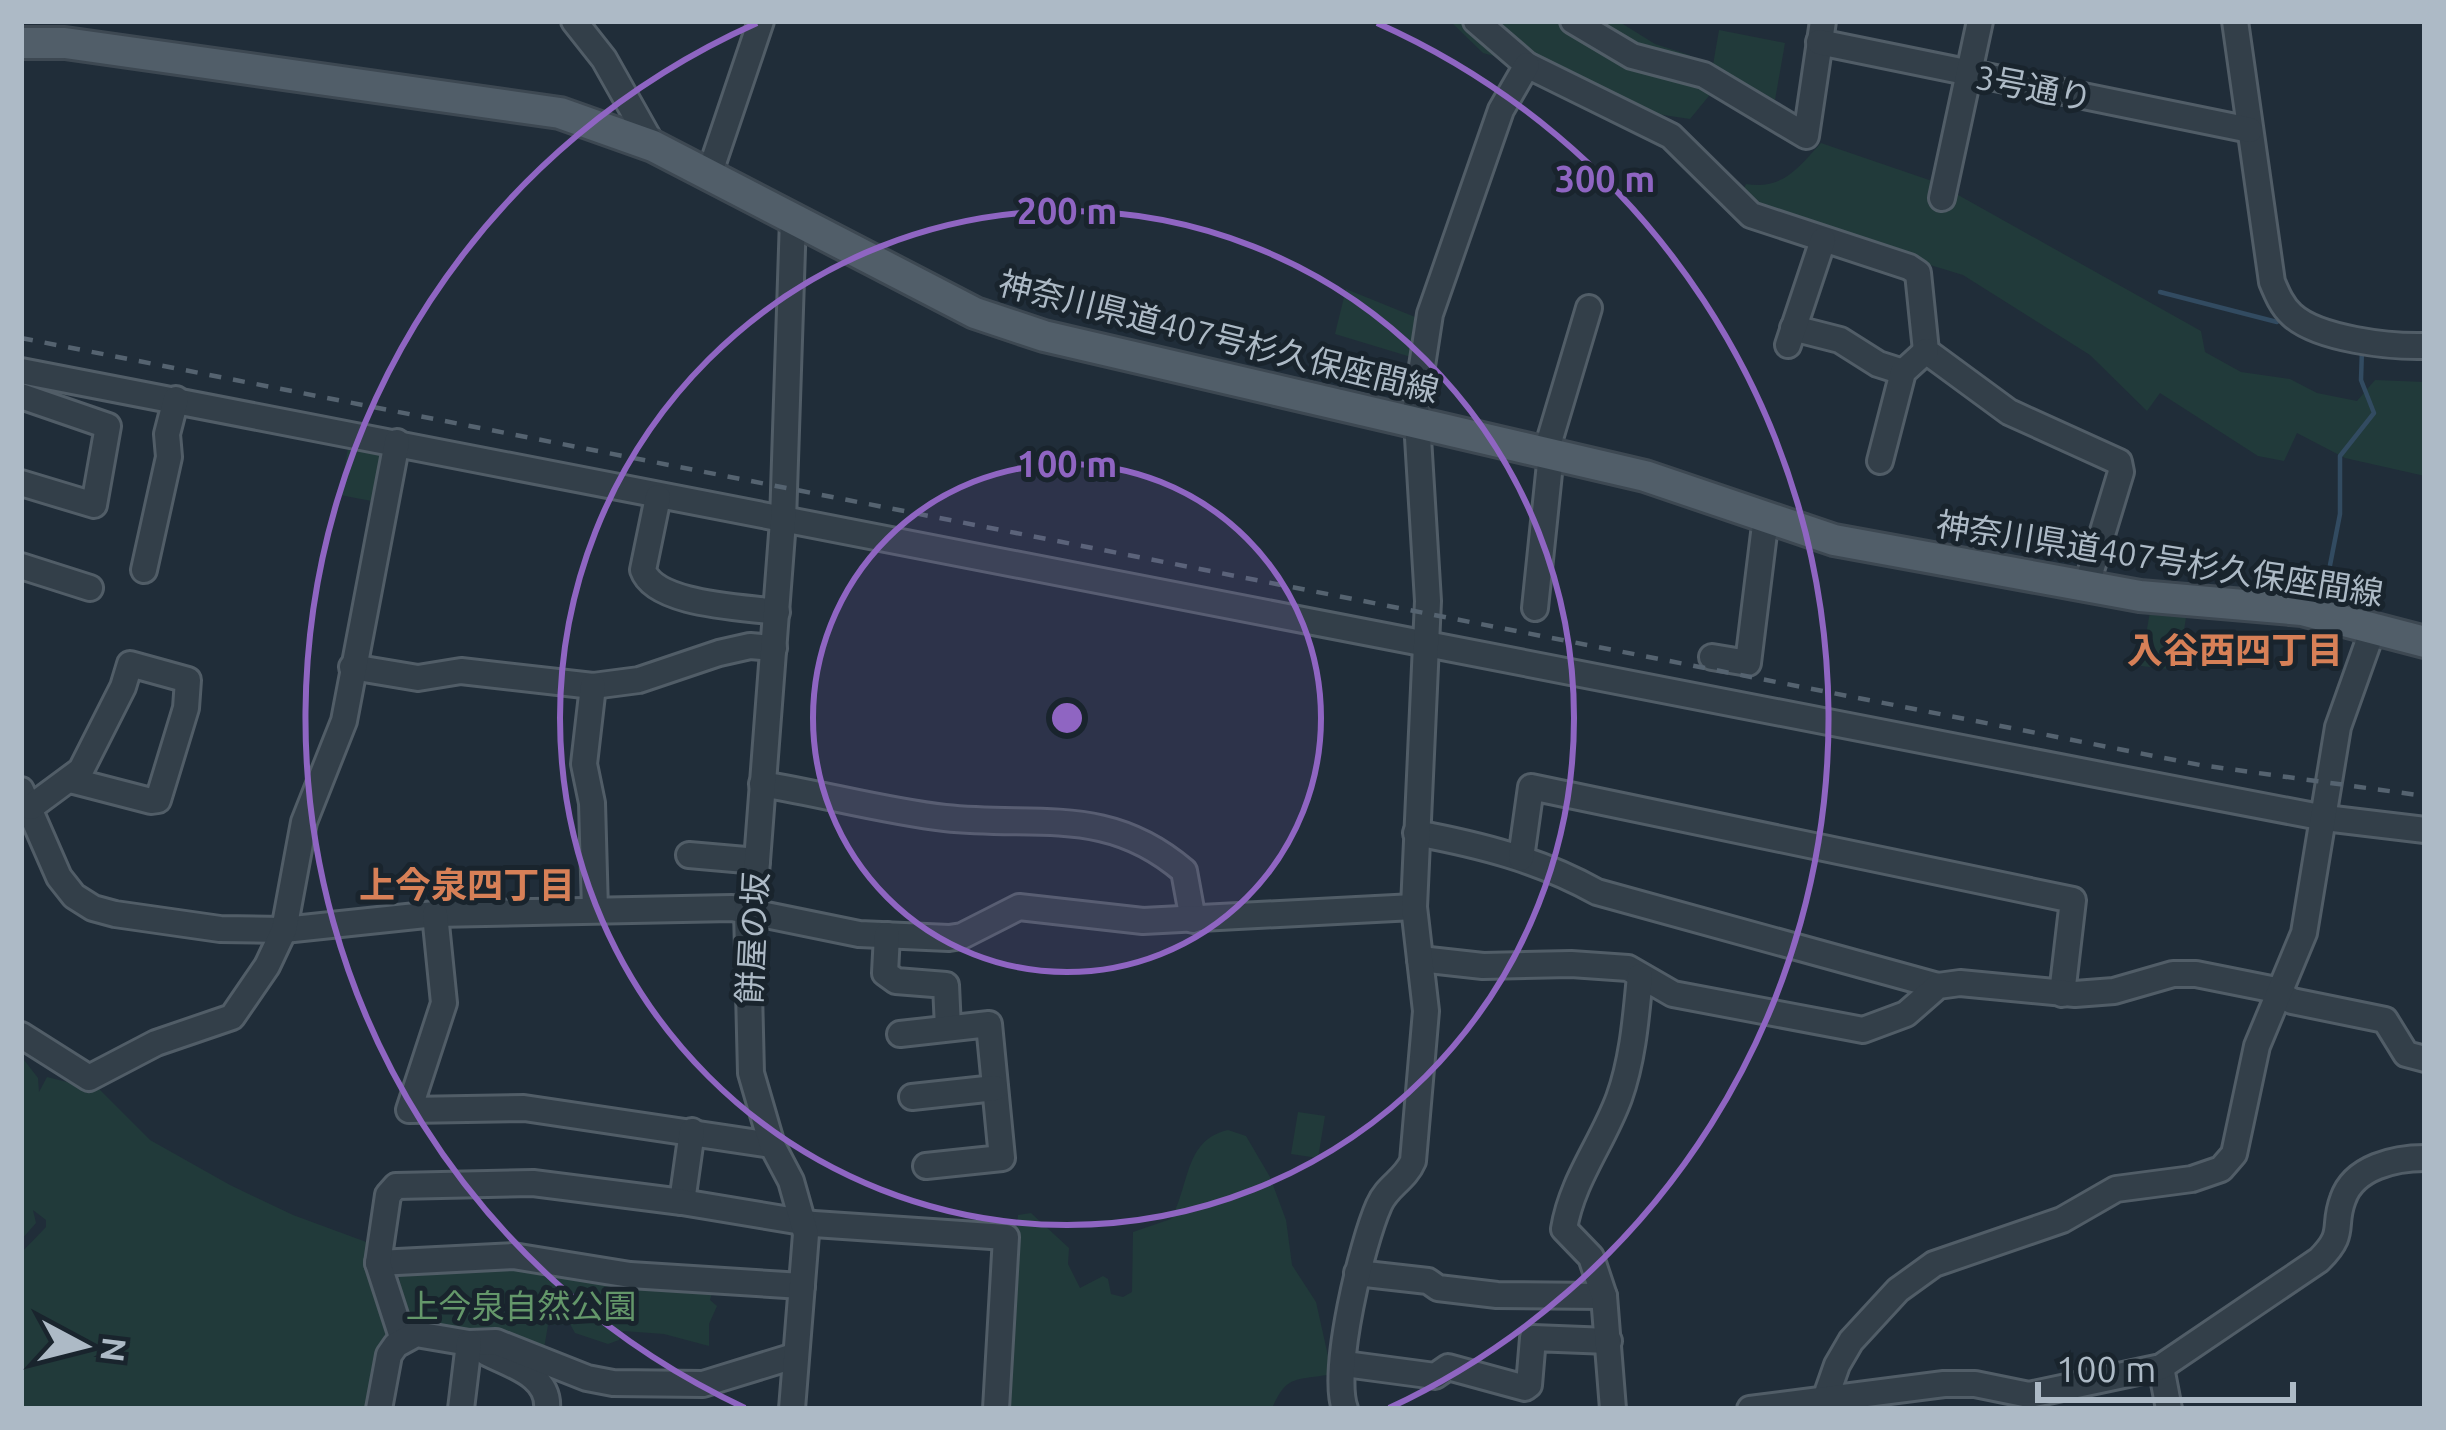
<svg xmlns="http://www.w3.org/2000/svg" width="2446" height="1430" font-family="Ubuntu,'Noto Sans JP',sans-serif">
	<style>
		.green { fill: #213a3a }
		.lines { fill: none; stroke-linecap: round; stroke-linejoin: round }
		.stream { stroke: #324b61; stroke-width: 4.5 }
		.minor-casing { stroke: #515d67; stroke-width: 30 }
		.major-casing { stroke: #3d4852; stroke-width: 36 }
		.minor { stroke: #333f49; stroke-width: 24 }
		.major { stroke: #515e69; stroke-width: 30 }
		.rail { stroke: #556370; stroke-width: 4.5; stroke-dasharray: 12 12; stroke-linecap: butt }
		.ring { fill: none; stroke: #8f65c2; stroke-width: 6 }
		.labels { text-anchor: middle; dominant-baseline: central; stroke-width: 10; stroke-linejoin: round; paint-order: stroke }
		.street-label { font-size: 33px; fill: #adbac6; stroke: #19242d }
		.park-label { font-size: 33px; fill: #64976a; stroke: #19242d }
		.neighbourhood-label { font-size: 36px; font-weight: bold; fill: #d78057; stroke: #19242d }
		.centre { fill: #8f65c2; stroke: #19242d; stroke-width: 6 }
		.ring-label { font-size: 36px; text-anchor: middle; font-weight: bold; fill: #8f65c2; stroke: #19242d; stroke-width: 10; stroke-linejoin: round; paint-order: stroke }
	</style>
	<rect width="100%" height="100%" fill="#202d39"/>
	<g class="green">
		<path d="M1450,21h168l37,23 34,11 25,14 -1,22 -23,28 -40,-6 -106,-51 -35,-2 -26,-7z"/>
		<path d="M1719,30l66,13 -10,57 -62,-35z"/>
		<path d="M1821,143l114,39 266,149 4,21 36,20 49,7 27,14 40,8 18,-21 50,2v94l-80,-18 -48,-25 -13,28 -26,-5 -98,-63 -13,18 -57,-56 -127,-80 -201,-61 -22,-17 6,-13c37,6 52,-16 75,-41z"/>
		<path d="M1346,289l74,30 -9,38 -76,-23z"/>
		<path d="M350,436l42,7 -10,60 -42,-8z"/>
		<path d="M2151,605l36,6 -9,59 -37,-4z"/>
		<path d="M21,1056l17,22 1,14 8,-15 28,7 5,-3 14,3 56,56 80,45 63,30 76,28 23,101 -17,65h-354v-156l25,-26v-7l-13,-10 3,13 -15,17z"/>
		<path d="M1298,1112l27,4 -7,42 -27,-4z"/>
		<path d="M1228,1130l18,6 24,41 16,43 6,45 24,37 16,72c-35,7 -45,-1 -60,35h-269l15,-194 13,-2 38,35 -1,16 12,24 23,-12 5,3 3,15 12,3 9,-5 1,-60 38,-13c19,-34 13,-79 57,-89z"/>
		<path d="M491,1268l58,2 78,15 85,8 -2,7 7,6 -8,18v22l-45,-12 -41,-3 -4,9 -11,4 -33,-11 -5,-9 -22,1 -4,24 -134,-25 -9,-17 3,-6 -5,-23 4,-6h80z"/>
	</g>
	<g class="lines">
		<g class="stream">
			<path d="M2160,292l117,30"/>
			<path d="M2324,596l16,-82v-58l34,-43 -13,-33 1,-32"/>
		</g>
		<defs>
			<g id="minor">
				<path d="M574,21l30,38 49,87"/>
				<path d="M1476,21l51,44 144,71 80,79 158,52 9,6 8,78 83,61 110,50 2,10 -35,115"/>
				<path d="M1573,21l59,35 72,19 102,61 17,-115"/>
				<path d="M2235,21l37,261c5,12 10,24 20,33 26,24 98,32 133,31"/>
				<path d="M1819,42l431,88"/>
				<path d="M709,175l52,-154"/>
				<path d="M1942,198l38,-177"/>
				<path d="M1793,328l47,12 38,24 25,8"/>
				<path d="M1788,345l35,-105"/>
				<path d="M21,371l2085,405 219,42 100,12"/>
				<path d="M21,396l87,30 -14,79 -73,-22"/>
				<path d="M1546,452l43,-144"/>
				<path d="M1880,461l23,-89 23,-21"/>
				<path d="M658,497l-15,73c12,35 100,37 134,42"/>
				<path d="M21,566l69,22"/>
				<path d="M144,570l25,-113 -2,-23 9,-35"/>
				<path d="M1535,608l16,-154"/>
				<path d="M1712,657l36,6 18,-146"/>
				<path d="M352,667l66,11 43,-7 132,15 46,-6 80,-27 31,-7 24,2"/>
				<path d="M593,686l-9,78 8,39 3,107"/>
				<path d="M762,784c61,10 122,27 183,34 93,10 162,-13 239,53l9,49"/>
				<path d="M21,790l38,87 15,19 19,12 22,6 105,15 64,1 151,-16 297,-6 127,26 90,4 13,-2 57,-29 124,14 271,-14"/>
				<path d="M31,807l50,-37 42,-83 7,-23 58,16 -2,28 -28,92 -7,1 -81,-21"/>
				<path d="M1416,833c64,12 124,27 181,59l341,94"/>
				<path d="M689,855l68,6"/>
				<path d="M1521,858l10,-71 542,113 -11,94"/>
				<path d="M435,914l9,89 -35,107 115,-2 248,37"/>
				<path d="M887,935l-2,38 11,8 50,4 2,43"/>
				<path d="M1420,959l63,7 88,-2 57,4 45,26 190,36 43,-16 32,-28 22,-3 115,11 39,-3 59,-17h23l75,15 21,12 93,19 21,34 19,5"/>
				<path d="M900,1034l89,-10 13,134 -76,8"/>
				<path d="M21,1035l68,43 67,-35 76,-26 35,-51 17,-36 20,-108 40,-101 53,-279"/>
				<path d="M912,1097l83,-9"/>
				<path d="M682,1202l10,-71"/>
				<path d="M378,1263l135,-7 117,19 172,11"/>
				<path d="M1357,1273l71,8 10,7 59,7 107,1"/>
				<path d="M403,1340l-25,-77 10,-68 8,-9 137,-3 149,19 132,22 192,13 -10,172"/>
				<path d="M487,1353c26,13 63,23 60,56"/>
				<path d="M1345,1364l90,12 13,-9 77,21 4,-3 4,-47 76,3"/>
				<path d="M2161,1367l8,42"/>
				<path d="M1824,1402l13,-37 14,-24 47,-51 36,-26 128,-44 54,-31 76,-10 29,-10 13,-15 23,-108 47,-113 34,-206 36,-101"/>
				<path d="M379,1409l10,-54 7,-10 20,-11 53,9 27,-1 91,36 26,5 90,1 91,-28"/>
				<path d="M461,1409l8,-66"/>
				<path d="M792,1409l14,-175 -15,-53 -19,-36 -21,-72 -4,-163 9,-36 27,-353 10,-302"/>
				<path d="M1345,1409c-14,-38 17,-166 34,-204 8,-19 26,-25 34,-44l13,-150 -12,-104 14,-306 -12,-196 14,-91 71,-204 26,-45"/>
				<path d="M1613,1409l-9,-113 -13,-39 -27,-28c8,-49 38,-85 55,-131 14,-39 17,-81 21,-122"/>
				<path d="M1750,1409l194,-25h31l54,11 132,-28 158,-107c28,-28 13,-32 24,-61 11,-32 52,-41 82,-41"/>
			</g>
			<path id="major" d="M21,43h44l495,70 93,33 322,167 69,23 601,140 189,64 306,56 162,14 123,32"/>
		</defs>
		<use href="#minor" class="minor-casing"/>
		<use href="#major" class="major-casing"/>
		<use href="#minor" class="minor"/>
		<use href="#major" class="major"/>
		<path class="rail" d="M21,338l2179,427 225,31"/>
	</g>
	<circle cx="1067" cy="718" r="254" fill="#8f65c2" fill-opacity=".12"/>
	<g class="ring">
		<circle cx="1067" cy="718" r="254"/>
		<circle cx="1067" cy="718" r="507"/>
		<path d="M745 1408A761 761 0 0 1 757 23M1377 23A761 761 0 0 1 1389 1408"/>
	</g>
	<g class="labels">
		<g class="street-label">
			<text transform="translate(2034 87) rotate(11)">3号通り</text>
			<text transform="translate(1219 336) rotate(14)">神奈川県道407号杉久保座間線</text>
			<text transform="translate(2160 558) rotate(9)">神奈川県道407号杉久保座間線</text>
			<text transform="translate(752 938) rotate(-87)">餅屋の坂</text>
		</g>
		<g class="park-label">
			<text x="521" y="1305">上今泉自然公園</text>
		</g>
		<g class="neighbourhood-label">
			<text x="2235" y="649">入谷西四丁目</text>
			<text x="467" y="884">上今泉四丁目</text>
		</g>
	</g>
	<circle cx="1067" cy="718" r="18" class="centre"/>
	<g class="ring-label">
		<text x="1605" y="192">300 m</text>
		<text x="1067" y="224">200 m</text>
		<text x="1067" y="477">100 m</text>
	</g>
	<rect width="2446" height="1430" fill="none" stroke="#adbac6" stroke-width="48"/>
	<g transform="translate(84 1346) rotate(97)" stroke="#19242d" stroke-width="9" paint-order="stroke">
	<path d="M0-9L21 45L0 30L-21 45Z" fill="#adbac6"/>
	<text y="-18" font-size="33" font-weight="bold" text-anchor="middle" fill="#adbac6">N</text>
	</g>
	<path d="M2038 1382v18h255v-18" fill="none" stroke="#adbac6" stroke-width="6"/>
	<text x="2056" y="1382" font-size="36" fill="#adbac6" stroke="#19242d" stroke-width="9" paint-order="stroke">100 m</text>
</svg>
